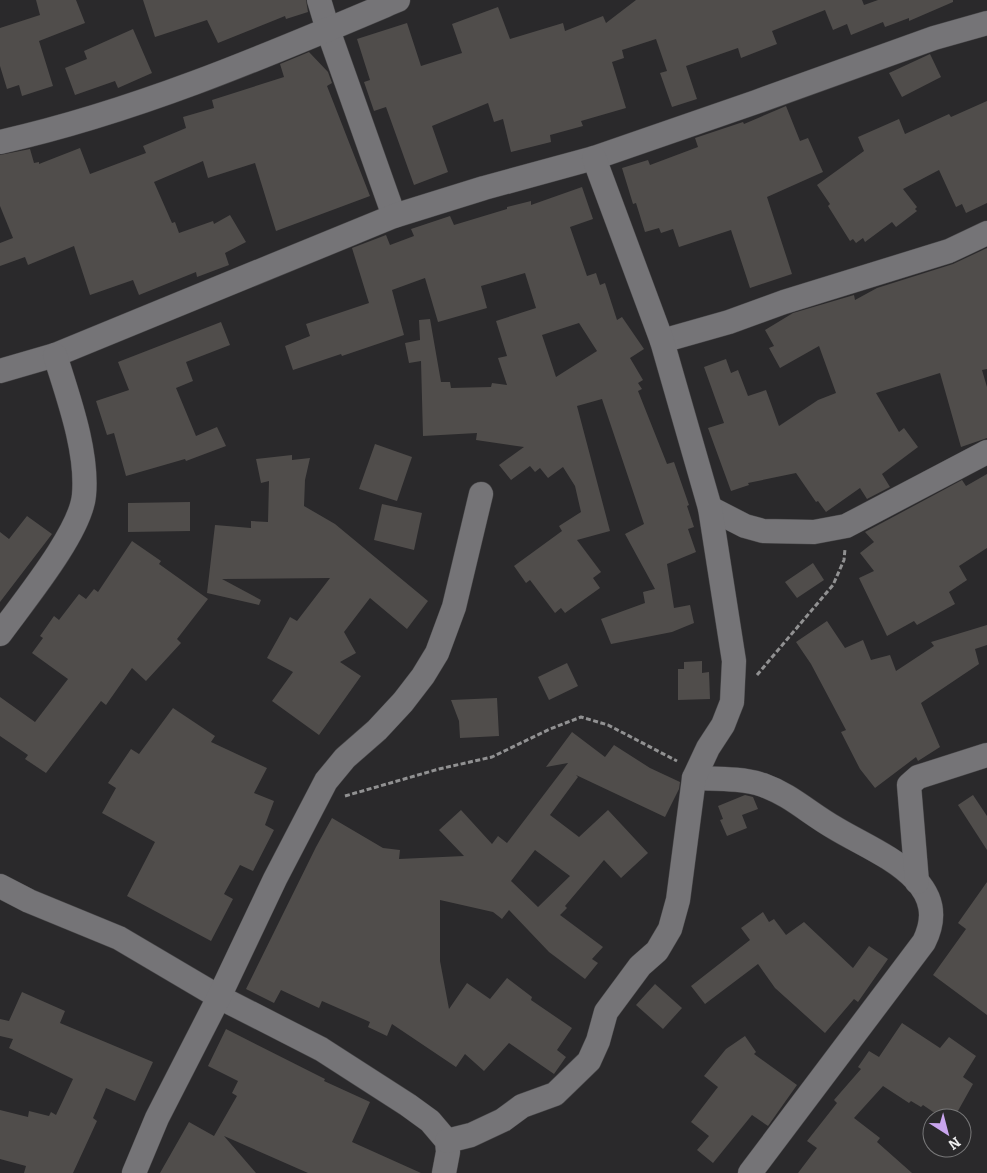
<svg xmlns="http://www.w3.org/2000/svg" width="987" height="1173" font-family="Bitter,serif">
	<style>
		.building { fill: #504d4b; fill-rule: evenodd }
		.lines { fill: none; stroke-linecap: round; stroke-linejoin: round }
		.minor-casing { stroke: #484749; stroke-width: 25 }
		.path { stroke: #919192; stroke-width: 3; stroke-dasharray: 5 2.5; stroke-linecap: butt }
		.minor { stroke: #757477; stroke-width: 24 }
	</style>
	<rect width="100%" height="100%" fill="#2a292b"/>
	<g class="building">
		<path d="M36,0h40l9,23 -46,18 14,45 -31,10 -3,-11 -12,4 -7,-23v-38l40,-13z"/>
		<path d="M143,0h163l2,12 -22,7 -1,-3 -67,27 -11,-23 -52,17z"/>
		<path d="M636,0h226l2,5 14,-5h75v2l-44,19v-3l-24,9 -2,-5 -32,13 -4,-11 -14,6 -8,-20 -53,21 5,13 -36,14 -3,-10 -52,18 11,33 -25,8 -12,-34 7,-2 -11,-32 -34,11 2,8 -12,4 14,46 -45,13 2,5 -33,9 1,7 -40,10 -8,-33 -9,3 -6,-19 -56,23 16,46 -34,13 -28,-78 -12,4 -10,-29 6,-2 -13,-41 50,-16 14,43 41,-13 -10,-29 46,-17 12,32 53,-16 2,8 38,-15 3,7z"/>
		<path d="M133,29l19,44 -34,15 -3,-7 -40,14 -10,-27 22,-9 -3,-8z"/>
		<path d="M309,52l19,20 4,11 -5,3 43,110 -94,35 -21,-68 -47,15 -5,-17 -49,21 18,41 3,-1 4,11 34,-12 1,3 16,-9 16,27 -21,11 4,12 -32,12 -1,-5 -57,23 -6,-15 -43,15 -16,-49 -46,19 -3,-8 -25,9v-23l13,-5 -13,-32v-51l30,-6 4,14 5,-1v2l41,-16 10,26 56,-21 -3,-7 43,-18 -3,-11 31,-9 -2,-8 72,-23 -4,-13z"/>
		<path d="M930,54l11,23 -39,20 -13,-24z"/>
		<path d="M987,101v102l-21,10 -4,-9 -6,3 -17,-37 -36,19 14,18 -2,2 2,2 -21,16 -4,-5 -27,20 -2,-4 -7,5 -3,-4 -3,2 -22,-35 2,-2 -13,-19 47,-34 -6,-14 41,-18 6,15 44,-20 2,3z"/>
		<path d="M786,106l14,35 8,-3 15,34 -56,25 25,77 -42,14 -19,-58 -52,17 -6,-18 -12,4 -2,-5 -14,4 -9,-29 -3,1 -11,-36 26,-8 2,5 48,-18 -3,-9 48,-16 1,2z"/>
		<path d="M582,187l11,32 -23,8 17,49 9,-3 4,12 5,-2 12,37 5,-3 22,32 -14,9 13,22 -5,3 4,6 -4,2 29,73 7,-2 15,43 -2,1 7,21 -6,2 8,23 -29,12 7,44 16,-3 4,18 -22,9 -61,12 -10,-25 44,-16 -2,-11 12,-3 -30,-55 19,-10 -42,-125 -25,7 33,125 -33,9 24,32 -8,6 7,10 -35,25 -4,-5 -6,5 -25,-33 -4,3 -12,-17 48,-35 -3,-5 22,-14 -6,-26 -12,-19 -15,11 -8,-10 -5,4 -5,-6 -19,14 -12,-15 25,-18 -48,-7 1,-7 -54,3 -2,-75 -12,2 -4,-20 15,-3 -1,-20 11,-1 11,63h9l1,6 40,-1 1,-4 15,2 -9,-27 9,-2 -11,-35 40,-13 -11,-35 -44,13 6,22 -49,14 -13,-44 -33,12 12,45 -62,21 -1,-2 -48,16 -8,-24 25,-10 -4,-12 63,-21 -17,-55 34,-13 4,10 24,-9 -3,-7 39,-13 4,9 53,-16v-2l24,-6v4zM579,323l18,28 -41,26 -14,-42z"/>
		<path d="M987,248v121l-5,1 5,17v51l-26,9 -21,-74 -64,20 23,39 5,-4 14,19 -36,27 8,13 -23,12 -7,-11 -34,24 -8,-11 -2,1 -20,-29 -48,10 1,2 -18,6 -23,-63 16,-5 -20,-56 22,-8 5,14 7,-3 10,26 18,-6 13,36 39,-26 18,-7 -17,-47 -39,22 -11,-20 5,-2 -9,-16 28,-17 61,-18 1,5 22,-12 76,-24z"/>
		<path d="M221,322l9,23 -44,17 7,19 -17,7 20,48 21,-9 9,19 -40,15 -1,-2 -59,17 -12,-43 -7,2 -11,-34 33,-11 -11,-28z"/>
		<path d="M375,444l37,13 -15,44 -38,-12z"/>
		<path d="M292,455v5l18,-2 -5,22 -1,26 31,18 93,77 -21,28 -37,-31 -26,34 12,21 -16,9 21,14 -42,59 -47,-34 21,-29 -26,-14 23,-41 7,4 33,-43 -108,1 39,21 -2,5 -52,-12 8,-68 36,3v-7l17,1 1,-41 -8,2 -5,-24z"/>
		<path d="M987,474v74l-28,18 8,14 -18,12 6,12 -38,21 -3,-4 -27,15 -28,-58 15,-7 -14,-18 14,-11 -9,-10 97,-52 4,6z"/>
		<path d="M190,502v29l-62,1v-29z"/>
		<path d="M382,504l40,9 -8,37 -40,-10z"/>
		<path d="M27,516l25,18 -52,68v-70l9,7z"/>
		<path d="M132,541l29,20 -2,3 49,35 -31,40 4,4 -35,38 -14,-13 -26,37 -5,-4 -55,72 -21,-14 3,-4 -28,-19v-39l35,25 33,-43 -36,-26 11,-15 -3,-2 14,-20 5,4 20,-26 7,5 8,-10 4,3z"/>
		<path d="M813,563l11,17 -27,18 -12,-16z"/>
		<path d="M827,621l18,27 18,-8 8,20 19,-5 6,16 38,-25 -3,-4 56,-17v20l-12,4 4,15 -58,39 19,44 -22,14 -2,-4 -41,31 -15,-19 -19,-37 5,-2 -35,-66 -15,-22z"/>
		<path d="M702,661v12l7,-1 1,27 -32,1v-31h6v-7z"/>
		<path d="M567,663l11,23 -29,14 -11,-23z"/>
		<path d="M497,698l2,38 -39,2 -1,-17 -8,-21z"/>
		<path d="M173,708l42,28 -4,6 56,26 -13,25 20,8 -9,24 9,5 -21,41 -13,-6 -16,29 9,5 -22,42 -84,-45 28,-54 -53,-29 14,-25 -8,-5 23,-34 8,5z"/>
		<path d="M572,732l33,25 9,-12 36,23 30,14 -1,7 -14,28 -89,-42 2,2 -28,38 29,22 29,-27 40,43 -27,25 -17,-18 -39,46 2,2 -7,7 43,32 -11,12 6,4 -13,16 -36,-27 -40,-42 -7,9 -9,-7 -53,-12v61l9,48 18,-26 23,16 17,-21 25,19 -1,3 41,28 -15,22 9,7 -12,17 -45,-31 -25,28 -19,-17 -9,13 -64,-43 -5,12 -19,-9 2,-5 -48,-21 -3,7 -38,-18 -7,13 -28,-14 70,-142 16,-29 51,30 17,2 -1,9 65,-3 -25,-26 22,-20 31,34 6,-8 9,7 61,-80 -22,4zM535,850l35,26 -32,31 -27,-26z"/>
		<path d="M745,795l8,2 5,12 -16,6 5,13 -20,8 -7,-16 3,-1 -5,-13z"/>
		<path d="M973,795l14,21v34l-29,-45z"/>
		<path d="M987,882v133l-54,-40 33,-46 -8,-6z"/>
		<path d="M763,912l6,10 5,-3 12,16 18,-13 49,46 16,-22 19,13 -30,43 -4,-3 -29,34 -50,-45 -17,-24 -53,40 -14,-18 59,-46 -9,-12z"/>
		<path d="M655,984l27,24 -19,21 -27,-24z"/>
		<path d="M22,992l43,19 -5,12 93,39 -18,39 -29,-13 -13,30 4,3 -24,52h-49l2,-7 -26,-7v-49l28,7 1,-6 20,5 2,-4 5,3 17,-36 -64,-31 4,-9 -13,-3v-17l9,2z"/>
		<path d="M902,1023l38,25 9,-11 27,19 -13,21 10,7 -19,34h-12l-19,-13 -2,2 -10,-6 -2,2 -26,-17 -29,32 26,20 -3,4 35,31h-114l19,-25 -10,-7 30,-38 -3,-3 27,-31 -3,-2 11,-16 10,6z"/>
		<path d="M226,1029l99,50 -1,2 46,21 -18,40 69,31h-113l-84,-37 32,37h-96l29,-51 25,14 23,-40 -5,-3 6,-12 -30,-15z"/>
		<path d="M745,1036l11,16 -2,2 43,31 -29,41 -16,-11 -39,48 -16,-13 12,-14 -18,-14 27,-35 -14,-11 22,-27z"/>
	</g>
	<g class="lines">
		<defs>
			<g id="minor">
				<path d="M319,0l9,30 66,186"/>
				<path d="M0,142c138,-31 268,-87 398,-142"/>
				<path d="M662,341l67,-19 55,-20 165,-51 38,-18"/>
				<path d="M0,371l55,-16 339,-139 90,-28 110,-30 162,-56 178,-64 53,-15"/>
				<path d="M710,508l35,18 18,5 51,1 32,-6 141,-74"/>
				<path d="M0,634c23,-32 81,-102 84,-139 4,-44 -16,-98 -29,-140"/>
				<path d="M694,778c23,1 48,0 69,7 28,10 47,29 72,43 41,25 120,52 89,114l-174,231"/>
				<path d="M917,882l-8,-97 9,-8 69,-22"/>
				<path d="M0,886l29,15 90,37 100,59 102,52 87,56 22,16 17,20 1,11 -4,21"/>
				<path d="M447,1141l24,-6 32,-15 19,-14 33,-12 34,-33 9,-20 8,-29 34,-46 17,-15 13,-22 8,-29 16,-122 14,-30 15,-23 9,-23 2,-41 -24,-153 -48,-167 -68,-183"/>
				<path d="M134,1173l23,-55 62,-121 56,-118 51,-98 19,-23 32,-28 26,-28 20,-26 14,-23 17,-46 27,-113"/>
			</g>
		</defs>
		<use href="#minor" class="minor-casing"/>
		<g class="path">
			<path d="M757,675l76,-90 11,-25 1,-11"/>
			<path d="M345,796l94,-27 53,-12 58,-28 31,-12 27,8 69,36"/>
		</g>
		<use href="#minor" class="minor"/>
	</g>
	<g transform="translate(947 1133) rotate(144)"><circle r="24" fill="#2a292b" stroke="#787879"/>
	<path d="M0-4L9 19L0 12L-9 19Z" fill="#c9a5ee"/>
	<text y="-8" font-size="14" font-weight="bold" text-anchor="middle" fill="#eeeeef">N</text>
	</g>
</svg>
